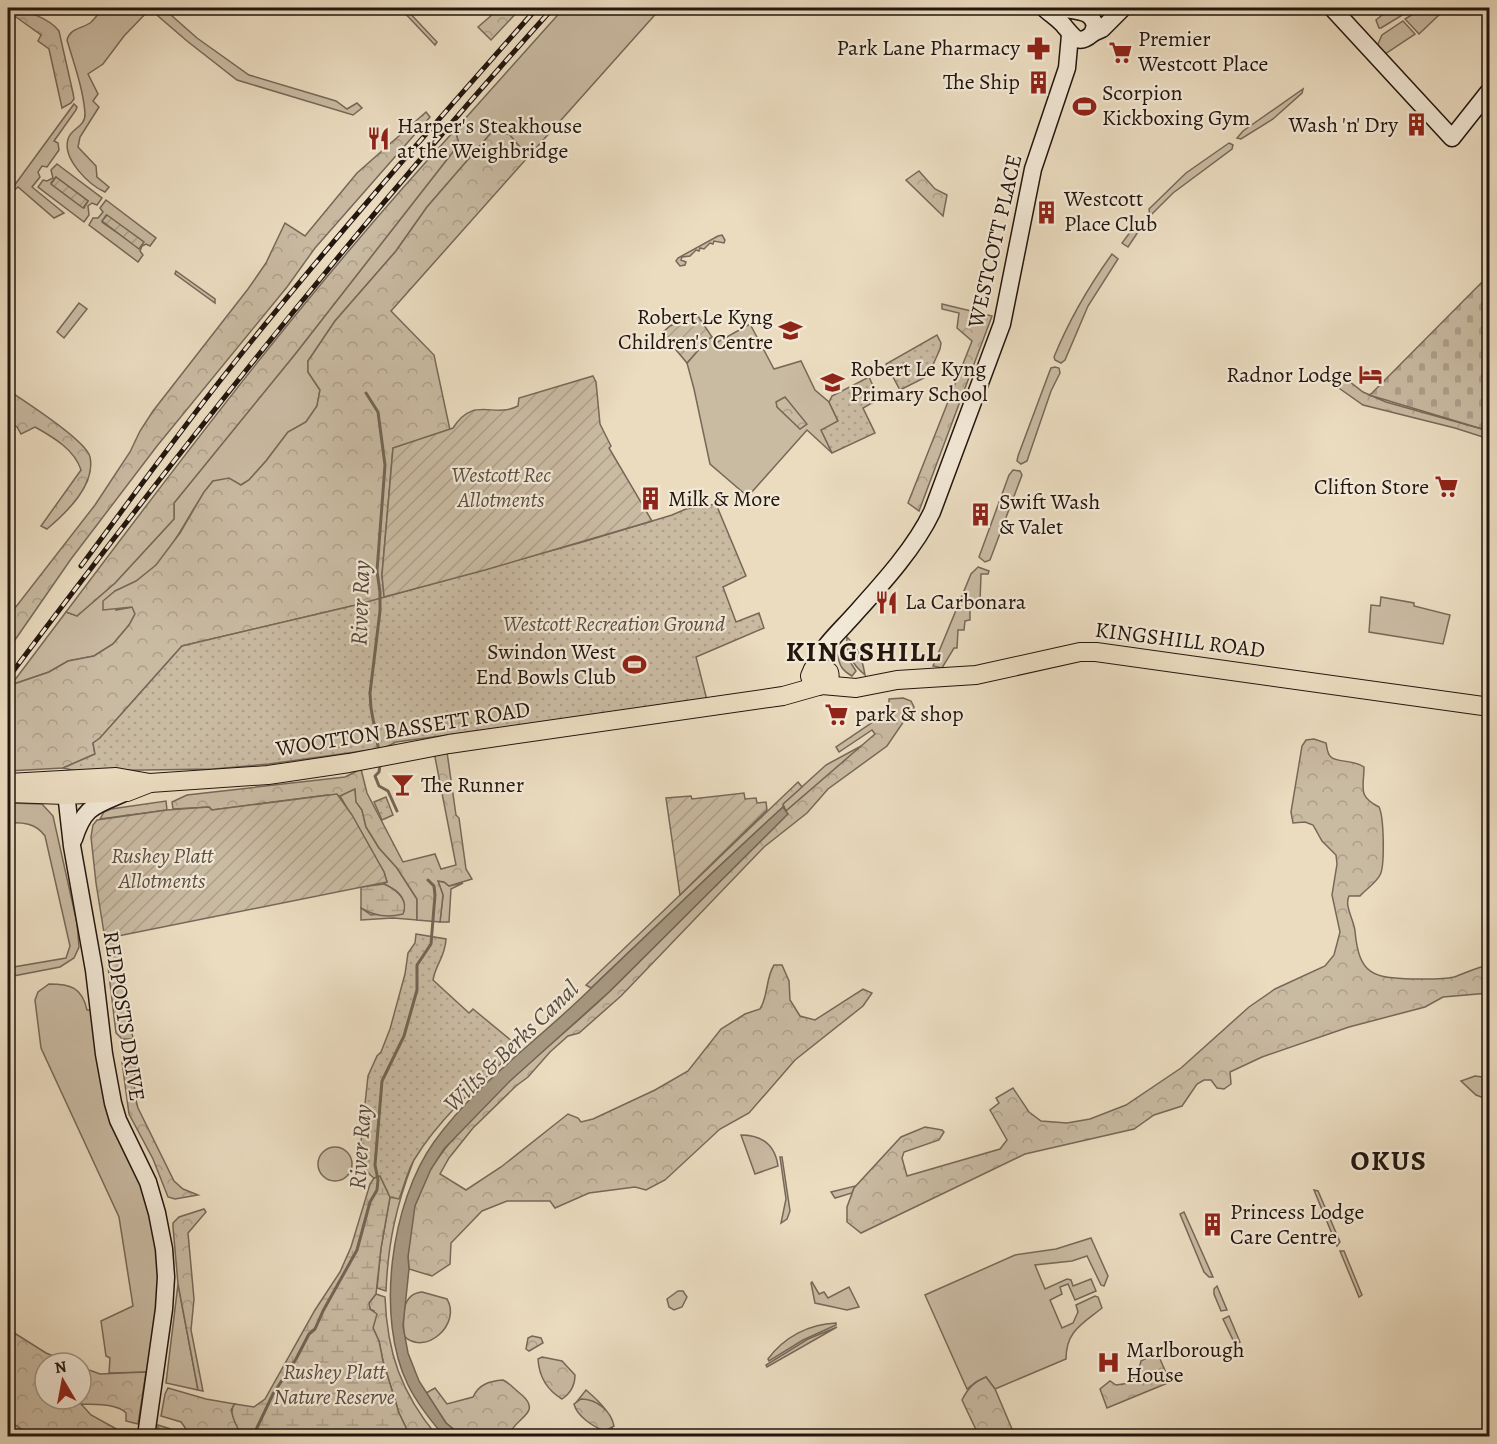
<svg xmlns="http://www.w3.org/2000/svg" width="1497" height="1444" font-family="Alegreya,serif">
	<style>
		.grass { fill: #c9baa2; stroke: #766858; stroke-width: 1.5; fill-rule: evenodd }
		.forest { fill: url(#forest-crowns); stroke: #766858; stroke-width: 1.5 }
		.wetland { fill: url(#wetland-marsh); stroke: #766858; stroke-width: 1.5 }
		.cemetery { fill: url(#cemetery-stones); stroke: #766858; stroke-width: 1.5 }
		.park { fill: url(#park-dots); stroke: #766858; stroke-width: 1.5 }
		.garden { fill: url(#garden-furrows); stroke: #766858; stroke-width: 1.5 }
		.water { fill: #a79983; stroke: #726554; stroke-width: 1.5 }
		.lines { fill: none; stroke-linecap: round; stroke-linejoin: round }
		.stream { stroke: #726554; stroke-width: 3 }
		.secondary-casing { stroke: #22160e; stroke-width: 19 }
		.primary-casing { stroke: #22160e; stroke-width: 20 }
		.secondary { stroke: #f2e8d6; stroke-width: 16 }
		.primary { stroke: #ebdcc0; stroke-width: 18 }
		.rail-casing { stroke: #22160e; stroke-width: 5 }
		.rail { stroke: #f2e8d6; stroke-width: 3; stroke-dasharray: 9; stroke-linecap: butt }
		.labels { text-anchor: middle; dominant-baseline: central; stroke-width: 4.5; stroke-linejoin: round; paint-order: stroke }
		.poi-label { font-size: 22px; fill: #22160e; stroke: #f2e8d6; text-anchor: start }
		.street-label { font-size: 22px; fill: #22160e; stroke: #f2e8d6 }
		.park-label { font-size: 22px; font-style: italic; fill: #5c4f42; stroke: #f2e8d6 }
		.water-label { font-size: 24px; font-style: italic; fill: #574a3d; stroke: #f2e8d6 }
		.district-label { font-size: 28px; font-weight: bold; letter-spacing: 1.5px; fill: #22160e; stroke: #f2e8d6 }
	</style>
	<defs>
		<pattern id="forest-crowns" width="20" height="18" patternUnits="userSpaceOnUse" patternTransform="scale(1.5)"><rect width="20" height="18" fill="#c9baa2"/><path d="M2 6a3 3 0 1 1 6 0M12 15a3 3 0 1 1 6 0" fill="none" stroke="#ac9f8a"/></pattern>
		<pattern id="wetland-marsh" width="20" height="14" patternUnits="userSpaceOnUse" patternTransform="scale(1.5)"><rect width="20" height="14" fill="#c9baa2"/><path d="M1 5h8M5 5V1M11 12h8M15 12V8" fill="none" stroke="#ac9f8a"/></pattern>
		<pattern id="cemetery-stones" width="16" height="16" patternUnits="userSpaceOnUse" patternTransform="scale(1.5)"><rect width="16" height="16" fill="#c9baa2"/><path d="M2 7V4a2 2 0 0 1 4 0v3zM10 15v-3a2 2 0 0 1 4 0v3z" fill="#ac9f8a"/></pattern>
		<pattern id="park-dots" width="8" height="8" patternUnits="userSpaceOnUse" patternTransform="scale(1.5)"><rect width="8" height="8" fill="#c9baa2"/><path d="M2 2h.1M6 6h.1" fill="none" stroke="#ac9f8a" stroke-width="1.8" stroke-linecap="round"/></pattern>
		<pattern id="garden-furrows" width="10" height="10" patternUnits="userSpaceOnUse" patternTransform="scale(1.5)"><rect width="10" height="10" fill="#c9baa2"/><path d="M-1 1l2-2M0 10L10 0M9 11l2-2" fill="none" stroke="#ac9f8a"/></pattern>
	</defs>
	<rect width="100%" height="100%" fill="#ebdcc0"/>
	<filter id="stains"><feTurbulence type="fractalNoise" baseFrequency=".00333" numOctaves="4"/><feColorMatrix values="0 0 0 0 .2 0 0 0 0 .09 0 0 0 0 .02 0 0 0 .5 -.17"/></filter>
	<radialGradient id="worn" r=".72"><stop offset=".6" stop-color="#630" stop-opacity="0"/><stop offset="1" stop-color="#630" stop-opacity=".3"/></radialGradient>
	<g class="grass">
		<path d="M104,8h47l-27,28 -21,28 -15,10 10,20 -5,7 6,6 -19,30 -2,10 18,19 1,11 12,10 -4,5c-16,-7 -43,-33 -37,-53 3,-11 18,-12 17,-26 -2,-25 -11,-49 -18,-73 3,-12 14,-11 23,-17 5,-4 9,-11 14,-15z"/>
		<path d="M153,8h10l34,30 52,37 87,26 11,8 10,-6 5,5 -9,7 -116,-35 -50,-39 -29,-25z"/>
		<path d="M400,8h5l32,34 -2,3z"/>
		<path d="M564,8h97l-133,149 -19,-23 -18,-1 -64,74 -31,44 -61,70 -27,40v11l12,18 -3,16 -11,16 -18,10 -22,29 -17,19 -8,5 -28,-4c-27,32 -40,78 -77,101 -7,4 -14,6 -21,9l1,19 17,-3 2,7 -6,11 -16,19 -19,12 -26,5 -19,11 -38,13 55,-73 11,4 38,-33 59,-64v-16l122,-150 163,-209 -4,-14z"/>
		<path d="M1391,8h23l-33,20h-2l-3,-8z"/>
		<path d="M1423,8h10l7,6 -21,20 -14,-15z"/>
		<path d="M1403,21l12,13 -30,20 -8,-8 5,-11z"/>
		<path d="M1303,89l-1,4 -29,26 -32,20 -4,-1 6,-7z"/>
		<path d="M74,104l3,3 -1,3 -22,31 4,2 1,7 -12,17 -5,-1 -4,6 2,5 -8,10 32,26 -10,5 -36,-31 -5,4 -2,-1z"/>
		<path d="M1229,143l4,2 -1,4 -59,44 -23,23 -1,-7 37,-36z"/>
		<path d="M57,164l45,34 -5,7 -5,-2 -4,3 1,9 -5,7 -46,-35 5,-7 4,1 6,-3 -2,-8zM56,177l32,24 -4,7 -33,-25z"/>
		<path d="M106,200l50,38 -6,8 -4,-2 -4,2 -2,5 3,4 -5,7 -49,-37 4,-7h5l5,-6 -3,-4zM106,215l37,27 -4,6 -37,-26z"/>
		<path d="M1137,223l5,3 -14,21 -6,-4z"/>
		<path d="M722,235l3,5 -1,3 -10,-2 -1,3 -3,-1 -6,6 -4,-1 -1,3 -3,-1 -6,6 -8,1 -1,3 5,2 -1,3 -5,1 -4,-5 2,-3 40,-22z"/>
		<path d="M1112,254l6,5 -30,47 -23,54 -4,3 -6,-3 -1,-3c15,-37 35,-71 58,-103z"/>
		<path d="M176,271l39,28v4l-40,-29z"/>
		<path d="M79,303l8,6 -23,29 -7,-6z"/>
		<path d="M750,324l24,45 27,-8 14,29 14,12 9,19 -16,10 10,22 -25,-23 -57,64 -4,1 -36,-31 -16,-75 -7,-26 20,-23 5,-3 4,6z"/>
		<path d="M1055,367l4,1 1,5 -9,18 -24,70 -6,3 -4,-3 1,-5 31,-83 2,-5z"/>
		<path d="M1013,470l7,1 2,4 -32,85 -5,2 -6,-5 30,-82z"/>
		<path d="M978,567l11,4 -1,3h-7l-1,28h-10v18l-5,1 -1,9h-6l-1,18h-3l-12,20 -9,-2 38,-92z"/>
		<path d="M1381,597l33,6v3l36,9 -7,29 -74,-12 2,-27 9,1z"/>
		<path d="M847,637c12,12 15,21 18,38 -12,-10 -20,-22 -18,-38z"/>
		<path d="M845,654l11,17 -4,5c-9,-5 -13,-10 -14,-21z"/>
		<path d="M863,745l-77,66 -3,-7 43,-39z"/>
		<path d="M355,788l1,13 6,9 4,17 13,21 18,20 20,31v21l-24,-2 -32,2v-12l10,7 33,-4c2,-15 -7,-21 -20,-27l3,-2 -3,-10 -44,-76z"/>
		<path d="M8,803l34,1 11,12 24,107 2,24 -5,11 -14,9 -52,10v-9l58,-10 4,-12 -25,-110c-9,-13 -23,-14 -37,-13z"/>
		<path d="M438,881l6,1 5,4 14,-3 -12,6 -2,33h-9l3,-27z"/>
		<path d="M49,984c21,0 33,3 38,26h4l64,223 5,54 -11,85 -40,1 1,-15 -4,-2 -5,-35 32,-15 -14,-89 -78,-169 -6,-48 3,-8z"/>
		<path d="M1475,1076l14,2v22l-13,-5 -15,-14z"/>
		<path d="M741,1135c22,0 34,10 37,31l-23,8z"/>
		<circle cx="335" cy="1164" r="17"/>
		<path d="M780,1157h2l8,54 -3,8 -6,4 5,-24z"/>
		<path d="M855,1186l-3,7 -17,5 -4,-6z"/>
		<path d="M1314,1190l4,1 22,51 -3,4z"/>
		<path d="M1184,1212l29,65h-4l-5,-5 -24,-58z"/>
		<path d="M1091,1238l17,38 -4,10 -3,-1 -14,-29 -15,5 -37,4 10,24 22,-10 4,1 2,6 18,-7 5,12 -21,9 -7,-16 -8,3 2,7 -12,6 12,28 11,-5 5,-11 -2,-7 19,-9 3,1 4,11c-20,16 -36,23 -36,51l-71,30 -9,-12 -10,5 -9,7 -42,-94 90,-40 41,-6z"/>
		<path d="M1340,1251h4l18,44 -3,2z"/>
		<path d="M812,1282l7,12 5,-2 4,6 21,-11 10,20 -12,3 -32,-7 -4,-20z"/>
		<path d="M178,1284l20,106 -32,-7z"/>
		<path d="M1217,1286l10,24 -6,1 -7,-17v-5z"/>
		<path d="M678,1291h5l4,6 -5,10 -8,3 -5,-3 -2,-8z"/>
		<path d="M1229,1316l11,26 -5,2 -12,-25z"/>
		<path d="M836,1323v2l-33,15 -34,21 -1,-2c16,-22 41,-35 68,-36z"/>
		<path d="M837,1327l-70,40 -1,-2 42,-26z"/>
		<path d="M586,1390c13,11 32,28 25,46h-9l-8,-14 -19,-18z"/>
		<path d="M8,1420l24,16h-24z"/>
		<path d="M158,1425l19,6 -3,5h-16z"/>
	</g>
	<g class="forest">
		<path d="M500,8h21l-30,32 -13,-13z"/>
		<path d="M8,9c16,0 41,9 51,22l14,62 1,6 -3,4 -9,5 -13,-59 -11,-8 3,-6 -25,-18 -8,2z"/>
		<path d="M426,112l4,5 -115,131 -28,39 -130,159 -86,113 -63,91v-33l87,-112 35,-53 10,-21 13,-20 95,-122 18,-26 19,-40 20,13 52,-63z"/>
		<path d="M455,130l4,14 -163,209 -122,150v16l-59,64 -38,33 -11,-4c124,-165 249,-330 389,-482z"/>
		<path d="M491,133l18,1 19,23 -137,154 43,44 16,75 -57,18 -11,127 2,20 11,11 -39,-1 -174,41 -82,92 -7,5 2,11 -32,14 -55,3v-82l3,-4 38,-13 19,-11 26,-5 19,-12 16,-19 6,-11 -3,-7 -29,3v-9l12,-10 21,-10 20,-16 24,-32 24,-41 9,-11 16,-3 12,7 8,-5 17,-19 22,-29 18,-10 11,-16 3,-16 -12,-18v-11l27,-40 61,-70 31,-44z"/>
		<path d="M919,171l16,18 12,6 -4,21 -37,-36z"/>
		<path d="M942,304l50,12 -73,195 -11,-8 64,-162 -15,-13 2,-15 -17,-4z"/>
		<path d="M1345,378l18,14 23,10 103,29v8l-34,-11 -92,-23 -27,-19z"/>
		<path d="M8,390c16,11 79,51 82,67 6,28 -24,56 -43,72l-6,-3 40,-56c-6,-20 -28,-33 -46,-43l-14,7 -4,-7 -9,-7z"/>
		<path d="M785,397l22,27 -7,5 -23,-22 -1,-5z"/>
		<path d="M903,698l8,3 3,6 -1,8 -7,3 -19,28 -59,43 -21,24 -43,34 -143,149 -42,37 -11,3 -18,16 -22,25 -12,9 -43,42 -24,30 -9,16 26,16 35,-23 67,-53 10,4 3,4 12,-3 62,-29 33,-19 33,-42 24,-15 15,-5c9,-15 5,-29 14,-44h8l7,16 1,19 10,16 15,4 48,-31 9,4 -9,13 -68,54 -46,53 -29,16 -55,51 -19,10 -11,-3 -46,6 -34,15 -5,-7h-43l-25,10 -31,32 -1,21 -18,12 -23,-7c-3,-25 0,-61 12,-84 43,-77 127,-134 189,-194 60,-59 118,-119 177,-177l-1,-3 89,-77 -3,-4 -33,22 -3,-5 53,-36v-12z"/>
		<path d="M1314,739l12,4c1,4 1,11 5,14 6,6 22,2 33,10 0,21 -7,29 15,40 5,10 6,59 1,68 -4,8 -14,14 -20,21h-11c-5,10 5,24 6,35 4,44 18,47 58,48 13,0 28,1 41,-2 12,-4 23,-10 35,-12v28l-46,4 -18,10 -76,20 -87,30 -32,15 1,12 -7,5 -7,-1 -6,-8h-7l-7,4 -15,22 -28,9 -20,14 -109,25 -164,79 -14,-11v-15l7,-19 47,-51 24,-10 17,3 2,2 -5,8 -35,12 -2,6 5,18 93,-27 7,-9 -17,-30 9,-7 -3,-5 17,-10 16,24 12,9 26,2 23,-4 36,-14 55,-37 68,-61 26,-18 50,-23 9,-11 6,-23 -8,-37 5,-31 -1,-9 -14,-14 -9,-16 -8,-3 -12,1 -2,-11 11,-66 4,-6z"/>
		<path d="M434,752h13l9,63 3,3 7,51 6,10 -23,7 -5,-4 -6,-1 5,14 -3,27 -23,-2v-21l-20,-31 -18,-20 -13,-21 -4,-17 -6,-8 -1,-13 -15,7 -13,-1 -115,15 -3,-3 -36,2 -1,-7 15,-7 158,-18 16,-8 6,24 36,69 32,-8 6,15 15,-4z"/>
		<path d="M798,782l4,5 -19,17v3l-70,65 -122,116 -5,-3z"/>
		<path d="M166,801l1,9 -67,9 4,-7 7,-3z"/>
		<path d="M104,933l2,2 12,1 15,103h-11l-6,-6z"/>
		<path d="M136,1056c-1,18 -4,34 2,52l36,73 9,8 15,6 -23,4 -7,-2 -15,-38 -24,-45 -7,-52z"/>
		<path d="M413,1162c-17,44 -25,81 -27,129l-9,-3 4,-40 9,-51 -3,-7z"/>
		<path d="M204,1209l2,3 -18,21 6,66 -3,31 12,61 -5,-1 -20,-106 -5,-57v-4l6,-6z"/>
		<path d="M422,1292l25,7c15,25 -22,58 -43,37 -1,-17 -4,-42 18,-44z"/>
		<path d="M376,1294l9,3c2,55 16,96 52,139h-27l-11,-23 -16,-52 -4,-20 -6,-13 1,-17 -4,-2 -1,-6z"/>
		<path d="M8,1329l38,24 24,10h-25v36h36v-32l19,7 46,-2 -8,52 -12,-3v-8c-10,-10 -31,-8 -45,-9l10,11 38,21h-97l-24,-16z"/>
		<path d="M532,1336l9,2 2,5 -14,8 -3,-2 2,-11z"/>
		<path d="M1157,1352l13,30 -63,26 -7,-19 10,-8 6,4 14,-2 8,-10 3,-12z"/>
		<path d="M542,1357l20,4 13,14c0,11 -4,18 -13,24 -15,-9 -23,-23 -24,-40z"/>
		<path d="M986,1377l9,12 20,47h-36l-17,-36c6,-12 12,-18 24,-23z"/>
		<path d="M503,1380c8,4 12,10 19,15 21,19 -9,23 -13,41h-47l-16,-13 -20,-30 9,-5 12,16 26,-7c6,-13 17,-16 30,-17z"/>
		<path d="M168,1388l38,11 29,5 -4,6c4,11 11,23 22,26h-62l-10,-14 -20,-6 4,-22z"/>
		<path d="M581,1399c16,0 30,12 33,27l-9,5c-12,-4 -28,-15 -31,-27z"/>
	</g>
	<g class="wetland">
		<path d="M384,884c13,6 25,15 19,30 -15,4 -29,2 -42,-6v-21z"/>
		<path d="M380,1176l10,21 -9,51 -5,46 -7,9 1,6 7,5 -4,14 6,13 4,20 16,52 11,23h-157l-8,-2 -1,-3 -6,-2c-3,-7 -10,-19 -3,-25l19,3 11,-8 50,-89 25,-38 11,-25 19,-63 4,-6z"/>
	</g>
	<path class="cemetery" d="M1489,275v156l-120,-36 3,-2z"/>
	<g class="park">
		<path d="M937,335l4,8 -1,6 -12,27 -28,14 -14,-26z"/>
		<path d="M869,377l10,22 -16,9 12,25 -43,20 -11,-23 17,-9 -9,-19 3,-6z"/>
		<path d="M716,504l30,72 -23,11 13,35 23,-9 5,15 -68,29 11,43 -311,42 -12,6 -115,16 -56,5 -136,2 -14,-3 32,-14 -2,-11 7,-5 82,-92 174,-41 230,-64 86,-26 14,-6z"/>
		<path d="M386,797l7,18 -11,5 -8,-18z"/>
		<path d="M416,934l30,5c-1,19 -10,24 -13,41l36,33 4,-4 46,38c-37,34 -79,70 -105,113 -7,12 -10,27 -15,39l-9,-2 -10,-21 -6,2 -11,-9 -2,-27 7,-66 9,-20 4,-4 9,-23 15,-55 3,-21 7,-10z"/>
	</g>
	<g class="garden">
		<path d="M56,177l32,24 -5,7 -32,-24z"/>
		<path d="M107,215l37,27 -5,7 -37,-28z"/>
		<path d="M696,313l16,24 -5,3 -20,23 -25,-30 8,-7z"/>
		<path d="M593,376l3,6 4,42 11,22 -2,2 43,73 -167,49 -101,27 -2,-22 11,-127 60,-20c21,-33 40,-9 65,-22l1,-8z"/>
		<path d="M744,793l1,6 11,-1 1,5 9,-1 1,8 -87,85 -14,-97 25,-2 1,3z"/>
		<path d="M337,794l15,21 32,57 3,10 -269,54 -12,-1 -2,-2 -8,-50 -5,-46 2,-12 4,-5 70,-10 42,-3 3,3z"/>
	</g>
	<path class="water" d="M783,807l5,7 -179,178 -99,89 -66,68 -13,20 -16,37 -7,51 1,12 -6,57 5,27 11,28 27,42 16,13h-18c-13,-15 -27,-33 -36,-51 -33,-67 -17,-183 26,-243 40,-56 99,-98 148,-145 67,-64 133,-128 201,-190z"/>
	<g class="lines">
		<g class="stream">
			<path d="M366,393l12,19 7,53 -8,106 3,21v19l-10,82 1,15 8,44"/>
			<path d="M380,765l-1,7 -4,4 4,10 9,5 9,20"/>
			<path d="M253,1436l20,-42 23,-35 13,-25 6,-5 8,-18 34,-61 13,-48 7,-12 1,-10 -3,-15 7,-84 22,-45 13,-46v-25l14,-21 4,-49 -1,-9 -6,-6"/>
		</g>
		<defs>
			<g id="secondary">
				<path d="M1044,8c6,6 16,12 21,19 9,10 13,19 27,7l3,-8c-3,-17 -20,-14 -33,-18"/>
				<path d="M1332,8l120,130 38,-48"/>
				<path d="M1093,33l9,-4 21,-21"/>
				<path d="M813,669c8,-22 26,-37 41,-54 27,-30 61,-67 78,-103l70,-188 31,-155 34,-101 3,-33"/>
				<path d="M65,784l7,62 22,124 10,84 9,49 5,17 30,62 9,31 7,36 2,28 -2,32 -18,127"/>
				<path d="M74,839c10,-32 20,-33 48,-45"/>
			</g>
			<g id="primary">
				<path d="M822,685l34,3 41,-8 79,-5 104,-23h16l394,55"/>
				<path d="M8,783l108,-6 34,6 118,-8 81,-12 100,-19 334,-48 39,-11c6,-2 9,-6 7,-13l-8,-6 -8,3 -3,7 2,6 7,4"/>
				<path d="M8,793l57,2 62,-3 23,-9"/>
			</g>
		</defs>
		<use href="#secondary" class="secondary-casing"/>
		<use href="#primary" class="primary-casing"/>
		<use href="#secondary" class="secondary"/>
		<use href="#primary" class="primary"/>
		<defs>
			<g id="rail">
				<path d="M81,566c47,-63 93,-127 142,-189 100,-127 207,-248 314,-369"/>
				<path d="M8,678c173,-231 352,-456 545,-670"/>
			</g>
		</defs>
		<use href="#rail" class="rail-casing"/>
		<use href="#rail" class="rail"/>
	</g>
	<defs>
		<symbol id="pharmacy-bare" viewBox="-9 -9 18 18"><path d="M-2-6h4v4h4v4h-4v4h-4v-4h-4v-4h4Z" fill="#8f2418" stroke="#f2e8d6" stroke-width="2.5" paint-order="stroke"/></symbol>
		<symbol id="supermarket-bare" viewBox="-9 -9 18 18"><path d="M-6-5.5h2.5l.6 2H6L4.5 2H-2.5L-4.4-4H-6ZM-1.5 3.2a1.3 1.3 0 1 0 .1 0ZM3 3.2a1.3 1.3 0 1 0 .1 0Z" fill="#8f2418" stroke="#f2e8d6" stroke-width="2.5" paint-order="stroke"/></symbol>
		<symbol id="building-bare" viewBox="-9 -9 18 18"><path d="M-4-6H4V6H1V3H-1V6H-4ZM-2.5-4.3h1.7v1.8h-1.7ZM.8-4.3h1.7v1.8H.8ZM-2.5-1h1.7V.8h-1.7ZM.8-1h1.7V.8H.8Z" fill="#8f2418" stroke="#f2e8d6" stroke-width="2.5" paint-order="stroke"/></symbol>
		<symbol id="stadium-bare" viewBox="-9 -9 18 18"><path d="M0-5a6.5 5 0 1 0 0 10a6.5 5 0 1 0 0-10ZM-3.5-1.8h7v3.6h-7Z" fill="#8f2418" stroke="#f2e8d6" stroke-width="2.5" paint-order="stroke"/></symbol>
		<symbol id="restaurant-bare" viewBox="-9 -9 18 18"><path d="M-5-6h1v4h1v-4h1v4h1v-4h1v5L-1.5 .5V6h-2V.5L-5-1ZM5-6V6H3V1.5H1.5Q1.5-4 5-6Z" fill="#8f2418" stroke="#f2e8d6" stroke-width="2.5" paint-order="stroke"/></symbol>
		<symbol id="school-bare" viewBox="-9 -9 18 18"><path d="M0-5L7-2L0 1L-7-2ZM-4 1L0 2.5L4 1V4Q0 6-4 4Z" fill="#8f2418" stroke="#f2e8d6" stroke-width="2.5" paint-order="stroke"/></symbol>
		<symbol id="hotel-bare" viewBox="-9 -9 18 18"><path d="M-6-4.5h1.5V1H6V5H4.5V3h-9V5H-6ZM-4 0a1.8 1.8 0 1 1 3.6 0ZM.5 0V-2.5h3Q6-2.5 6 0Z" fill="#8f2418" stroke="#f2e8d6" stroke-width="2.5" paint-order="stroke"/></symbol>
		<symbol id="bar-bare" viewBox="-9 -9 18 18"><path d="M-6-5H6L.8 .8V4.5H3.5V6h-7V4.5H-.8V.8Z" fill="#8f2418" stroke="#f2e8d6" stroke-width="2.5" paint-order="stroke"/></symbol>
		<symbol id="hospital-bare" viewBox="-9 -9 18 18"><path d="M-5-5h3v3.5h4V-5h3V5h-3V1.5h-4V5h-3Z" fill="#8f2418" stroke="#f2e8d6" stroke-width="2.5" paint-order="stroke"/></symbol>
	</defs>
	<g fill-rule="evenodd">
		<use href="#pharmacy-bare" x="1022" y="32" width="33" height="33"/>
		<use href="#supermarket-bare" x="1104" y="36" width="33" height="33"/>
		<use href="#building-bare" x="1022" y="66" width="33" height="33"/>
		<use href="#stadium-bare" x="1068" y="90" width="33" height="33"/>
		<use href="#building-bare" x="1400" y="108" width="33" height="33"/>
		<use href="#restaurant-bare" x="362" y="122" width="33" height="33"/>
		<use href="#building-bare" x="1030" y="196" width="33" height="33"/>
		<use href="#school-bare" x="774" y="314" width="33" height="33"/>
		<use href="#hotel-bare" x="1354" y="358" width="33" height="33"/>
		<use href="#school-bare" x="816" y="366" width="33" height="33"/>
		<use href="#supermarket-bare" x="1430" y="470" width="33" height="33"/>
		<use href="#building-bare" x="634" y="482" width="33" height="33"/>
		<use href="#building-bare" x="964" y="498" width="33" height="33"/>
		<use href="#restaurant-bare" x="870" y="586" width="33" height="33"/>
		<use href="#stadium-bare" x="618" y="648" width="33" height="33"/>
		<use href="#supermarket-bare" x="820" y="698" width="33" height="33"/>
		<use href="#bar-bare" x="386" y="768" width="33" height="33"/>
		<use href="#building-bare" x="1196" y="1208" width="33" height="33"/>
		<use href="#hospital-bare" x="1092" y="1346" width="33" height="33"/>
	</g>
	<g class="labels">
		<g class="poi-label">
			<text x="1138" y="39">Premier<tspan x="1138" dy="25">Westcott Place</tspan></text>
			<text x="1020" y="48" text-anchor="end">Park Lane Pharmacy</text>
			<text x="1020" y="82" text-anchor="end">The Ship</text>
			<text x="1102" y="93">Scorpion<tspan x="1102" dy="25">Kickboxing Gym</tspan></text>
			<text x="1398" y="125" text-anchor="end">Wash 'n' Dry</text>
			<text x="397" y="126">Harper's Steakhouse<tspan x="397" dy="25">at the Weighbridge</tspan></text>
			<text x="1064" y="199">Westcott<tspan x="1064" dy="25">Place Club</tspan></text>
			<text x="773" y="317" text-anchor="end">Robert Le Kyng<tspan x="773" dy="25">Children's Centre</tspan></text>
			<text x="850" y="369">Robert Le Kyng<tspan x="850" dy="25">Primary School</tspan></text>
			<text x="1352" y="375" text-anchor="end">Radnor Lodge</text>
			<text x="1429" y="487" text-anchor="end">Clifton Store</text>
			<text x="668" y="499">Milk &amp; More</text>
			<text x="999" y="502">Swift Wash<tspan x="999" dy="25">&amp; Valet</tspan></text>
			<text x="905" y="602">La Carbonara</text>
			<text x="616" y="652" text-anchor="end">Swindon West<tspan x="616" dy="25">End Bowls Club</tspan></text>
			<text x="855" y="714">park &amp; shop</text>
			<text x="421" y="785">The Runner</text>
			<text x="1230" y="1212">Princess Lodge<tspan x="1230" dy="25">Care Centre</tspan></text>
			<text x="1126" y="1350">Marlborough<tspan x="1126" dy="25">House</tspan></text>
		</g>
		<g class="street-label">
			<text transform="translate(995 241) rotate(-77)">WESTCOTT PLACE</text>
			<text transform="translate(1180 640) rotate(7)">KINGSHILL ROAD</text>
			<text transform="translate(403 729) rotate(-9)">WOOTTON BASSETT ROAD</text>
			<text transform="translate(124 1016) rotate(81)">REDPOSTS DRIVE</text>
		</g>
		<g class="park-label">
			<text x="501" y="475">Westcott Rec<tspan x="501" dy="25">Allotments</tspan></text>
			<text x="614" y="624">Westcott Recreation Ground</text>
			<text x="162" y="856">Rushey Platt<tspan x="162" dy="25">Allotments</tspan></text>
			<text x="334" y="1372">Rushey Platt<tspan x="334" dy="25">Nature Reserve</tspan></text>
		</g>
		<g class="water-label">
			<text transform="translate(360 603) rotate(-88)">River Ray</text>
			<text transform="translate(511 1046) rotate(-44)">Wilts &amp; Berks Canal</text>
			<text transform="translate(360 1147) rotate(-86)">River Ray</text>
		</g>
		<g class="district-label">
			<text x="864" y="652">KINGSHILL</text>
			<text x="1389" y="1161">OKUS</text>
		</g>
	</g>
	<rect width="1497" height="1444" fill="none" stroke="#ebdcc0" stroke-width="30"/>
	<rect x="9" y="9" width="1479" height="1426" fill="none" stroke="#22160e" stroke-width="3"/>
	<rect x="15" y="15" width="1467" height="1414" fill="none" stroke="#22160e" stroke-width="1.5"/>
	<g transform="translate(63 1381) rotate(350)"><circle r="28" fill="#f2e8d6" stroke="#9f9486" stroke-width="1.5"/>
	<path d="M0-4.5L10 22L0 15L-10 22Z" fill="#8f2418"/>
	<text y="-9" font-size="16" font-weight="bold" text-anchor="middle" fill="#22160e">N</text>
	</g>
	<rect width="100%" height="100%" filter="url(#stains)"/>
	<rect width="100%" height="100%" fill="url(#worn)"/>
</svg>
